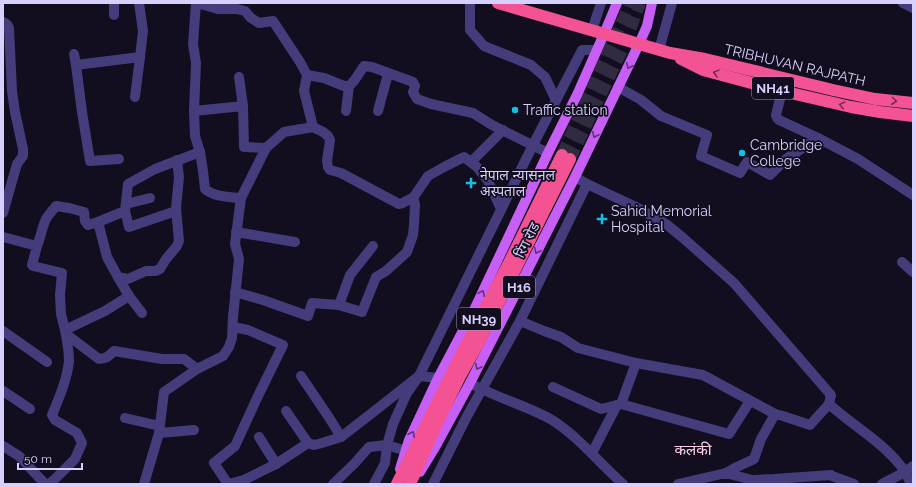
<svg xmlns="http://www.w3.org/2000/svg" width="916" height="487" font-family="Raleway,'Noto Sans Devanagari',sans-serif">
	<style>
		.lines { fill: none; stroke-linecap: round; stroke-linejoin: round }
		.highway-tunnel { stroke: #302b40; stroke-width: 12; stroke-dasharray: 12 6; stroke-linecap: butt }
		.minor { stroke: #443c7b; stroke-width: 10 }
		.major { stroke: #c85ff4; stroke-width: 10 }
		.highway { stroke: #f35393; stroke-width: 12 }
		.oneway { stroke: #64327f }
		.oneway2 { stroke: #772d53 }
		.poi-dot { fill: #10c0e7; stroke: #120e1f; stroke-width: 1.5 }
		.labels { text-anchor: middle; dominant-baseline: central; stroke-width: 3.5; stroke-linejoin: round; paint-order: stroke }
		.shield { fill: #120e1f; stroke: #9d96ba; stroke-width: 1 }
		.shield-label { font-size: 13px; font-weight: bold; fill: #d8d0fc }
		.street-label { font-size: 14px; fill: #d8d0fc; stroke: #120e1f }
		.poi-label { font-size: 14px; fill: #d8d0fc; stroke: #120e1f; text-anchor: start }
		.neighbourhood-label { font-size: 15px; fill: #fcd2e9; stroke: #120e1f }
	</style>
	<rect width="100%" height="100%" fill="#120e1f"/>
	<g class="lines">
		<g class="highway-tunnel">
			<path d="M562,155l63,-140 5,-12"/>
			<path d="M570,159l54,-113 16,-43"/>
		</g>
		<g class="minor">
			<path d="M114,3v12"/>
			<path d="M196,3l-3,41 3,19 -2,48 1,25 5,16 3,19 2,18c9,8 24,8 36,9"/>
			<path d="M197,3l21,6h19l8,2 6,7 8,5 14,-2 27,41 7,13 -3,16 9,36"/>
			<path d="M470,3v27l14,16 47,19 14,12 11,23"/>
			<path d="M903,3l10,5"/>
			<path d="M3,22c3,1 5,3 6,6l3,63 3,21 8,37v7l-6,8 -14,49"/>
			<path d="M592,30l9,-27"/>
			<path d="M659,50l13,-47"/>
			<path d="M74,54l2,11 6,47 8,49 29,-2"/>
			<path d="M76,65l64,-8"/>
			<path d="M307,75l17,3 20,8h5l5,-5 10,-15 8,1 41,15 2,4 -2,6 4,7 14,5 42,9 19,12 56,28"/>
			<path d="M239,77l4,29"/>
			<path d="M785,79l-9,36 1,3 2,2 39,18 40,21 55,36"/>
			<path d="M618,87l23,13 20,16 46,19 -6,21 39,17 7,-11 23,13 16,-16 32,-21"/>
			<path d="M135,97l5,-40 3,-26 -4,-28"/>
			<path d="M194,111l49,-5 1,41 22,1"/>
			<path d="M346,111l3,-25"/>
			<path d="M378,111l10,-37"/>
			<path d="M471,162l32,-32"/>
			<path d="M575,177l12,7 51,24 28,16 16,13 52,46 97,112 -2,9c23,21 52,37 71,61 5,5 8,13 11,19"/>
			<path d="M126,204l24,-6"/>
			<path d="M125,211l4,16 47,-16"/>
			<path d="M98,222l9,35 11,20 10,2 18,-8h9l5,-2 6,-10 11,-13 2,-5 -3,-33 3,-31 -2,-17"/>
			<path d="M236,232l59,10"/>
			<path d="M3,237l34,9 -5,19 1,1 29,7 -2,22 1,19 4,16 40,-19 24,-15 13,17"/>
			<path d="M37,246c4,-9 5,-19 9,-27 3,-5 7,-9 10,-13l13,2 15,4 1,9 3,4 10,-3 27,-11 3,-27 27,-15 45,-17"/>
			<path d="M902,262l11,10"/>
			<path d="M118,277l11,19"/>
			<path d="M235,292l28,8 45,16 4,-13 27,2 23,7 14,-35 10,-6 21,-19 6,-17 1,-10 1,-21 -2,-6"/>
			<path d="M339,305l11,-30 23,-29"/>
			<path d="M520,321l24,10 17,6 17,11 58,15 67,12 72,39 8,2 27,9 19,-21"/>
			<path d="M3,331l44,31"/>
			<path d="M66,334l33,25c7,0 10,-3 15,-8l48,8h22l13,10"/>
			<path d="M301,376l29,43 11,18"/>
			<path d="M470,383c26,15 56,22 82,37 27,17 47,43 71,64"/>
			<path d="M553,387l48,22 20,-5 108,30 21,-33"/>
			<path d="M3,391l27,18"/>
			<path d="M621,404l15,-41"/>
			<path d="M286,411l22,32"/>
			<path d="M125,418l35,8"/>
			<path d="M159,433l35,-3"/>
			<path d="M259,437l17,27"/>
			<path d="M3,446l16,10 26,28"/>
			<path d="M592,453l25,-48"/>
			<path d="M726,473l11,-6 17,-8 7,-20 14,-25"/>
			<path d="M49,484l5,-4 21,-21 7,-16 -5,-10 -22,-13 -3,-5c7,-17 15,-35 17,-54 0,-10 -2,-21 -4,-31"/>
			<path d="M144,484l15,-51 5,-41 33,-23 26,-13 6,-9 3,-9 1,-21 6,-58 -4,-15 6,-46 25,-50 18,-16 29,-5 10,5 5,4 2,4 -3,21 1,6 2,3 11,3 58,31c7,-1 9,-5 14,-6l15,-22 16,-9 20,-10 13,10 11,14 13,28"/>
			<path d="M228,484l16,-4 32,-16 32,-21 6,2 8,-2 19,-6 31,-24 47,-37 19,2"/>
			<path d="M228,484l-14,-21 21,-17 22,-48 26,-53 -35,-15 -15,-3"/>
			<path d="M333,484l21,-20 15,-17 18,-2 19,6"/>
			<path d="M374,484l11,-21 2,-18 6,-21 14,-31 12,-17 114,-231 49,-95h15"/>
			<path d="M433,484l33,-66 54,-97 67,-137"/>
			<path d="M678,484l48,-11 26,7 22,-1 57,-4 1,1 22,8"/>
			<path d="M882,484l23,-12 8,-6"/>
		</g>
		<g class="major">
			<path d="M400,469l9,-29 29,-62 37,-70 73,-155 29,-58 27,-61 13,-31"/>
			<path d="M420,472l14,-23 36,-66 105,-206 64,-133 8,-18 5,-23"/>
		</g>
		<g class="highway">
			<path d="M498,3l172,50 35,6 128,31 42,9 38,4"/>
			<path d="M681,59l22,11 79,21 69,16 29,5 33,4"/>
			<path d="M397,484l61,-123 51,-98 53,-108"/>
			<path d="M410,484l30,-67 19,-39 21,-38 90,-181"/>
		</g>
	</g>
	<defs><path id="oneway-chevron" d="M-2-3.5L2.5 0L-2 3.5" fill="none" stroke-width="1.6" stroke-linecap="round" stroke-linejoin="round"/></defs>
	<g class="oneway">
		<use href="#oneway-chevron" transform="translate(629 66) rotate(116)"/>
		<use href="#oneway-chevron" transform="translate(595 135) rotate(116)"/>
		<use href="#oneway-chevron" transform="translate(537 251) rotate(117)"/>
		<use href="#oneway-chevron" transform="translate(482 293) rotate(-65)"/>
		<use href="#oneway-chevron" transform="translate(478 367) rotate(117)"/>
		<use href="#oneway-chevron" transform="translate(412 434) rotate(-65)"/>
	</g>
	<g class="oneway2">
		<use href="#oneway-chevron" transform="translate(716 73) rotate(-165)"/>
		<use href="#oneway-chevron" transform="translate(894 101) rotate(7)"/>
		<use href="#oneway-chevron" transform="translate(842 105) rotate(-167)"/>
	</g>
	<g class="poi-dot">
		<circle cx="515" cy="110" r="4"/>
		<circle cx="742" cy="153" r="4"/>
		<path d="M469 177h4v4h4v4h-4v4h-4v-4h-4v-4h4z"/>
		<path d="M600 213h4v4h4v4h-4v4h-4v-4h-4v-4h4z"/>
	</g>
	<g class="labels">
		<g class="shield">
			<rect x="752" y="77" width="42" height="22" rx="3"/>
			<rect x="503" y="276" width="32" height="22" rx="3"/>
			<rect x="457" y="308" width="44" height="22" rx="3"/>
		</g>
		<g class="shield-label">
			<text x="773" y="88">NH41</text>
			<text x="519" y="287">H16</text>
			<text x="479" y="319">NH39</text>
		</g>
		<g class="street-label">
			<text transform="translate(795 65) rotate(13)">TRIBHUVAN RAJPATH</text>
			<text transform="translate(527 240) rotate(-63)">रिंग रोड</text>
		</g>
		<g class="poi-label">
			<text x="523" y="110">Traffic station</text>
			<text x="750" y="145">Cambridge<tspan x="750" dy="16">College</tspan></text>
			<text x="480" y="175">नेपाल न्यासनल<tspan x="480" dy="16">अस्पताल</tspan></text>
			<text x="611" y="211">Sahid Memorial<tspan x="611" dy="16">Hospital</tspan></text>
		</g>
		<g class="neighbourhood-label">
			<text x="693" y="450">कलंकी</text>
		</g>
	</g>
	<rect width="916" height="487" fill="none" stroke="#d8d0fc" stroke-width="8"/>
	<path d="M18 463v6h64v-6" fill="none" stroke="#d8d0fc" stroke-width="2"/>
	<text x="24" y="463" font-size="12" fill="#d8d0fc" stroke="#120e1f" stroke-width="3" paint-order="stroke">50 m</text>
</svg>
